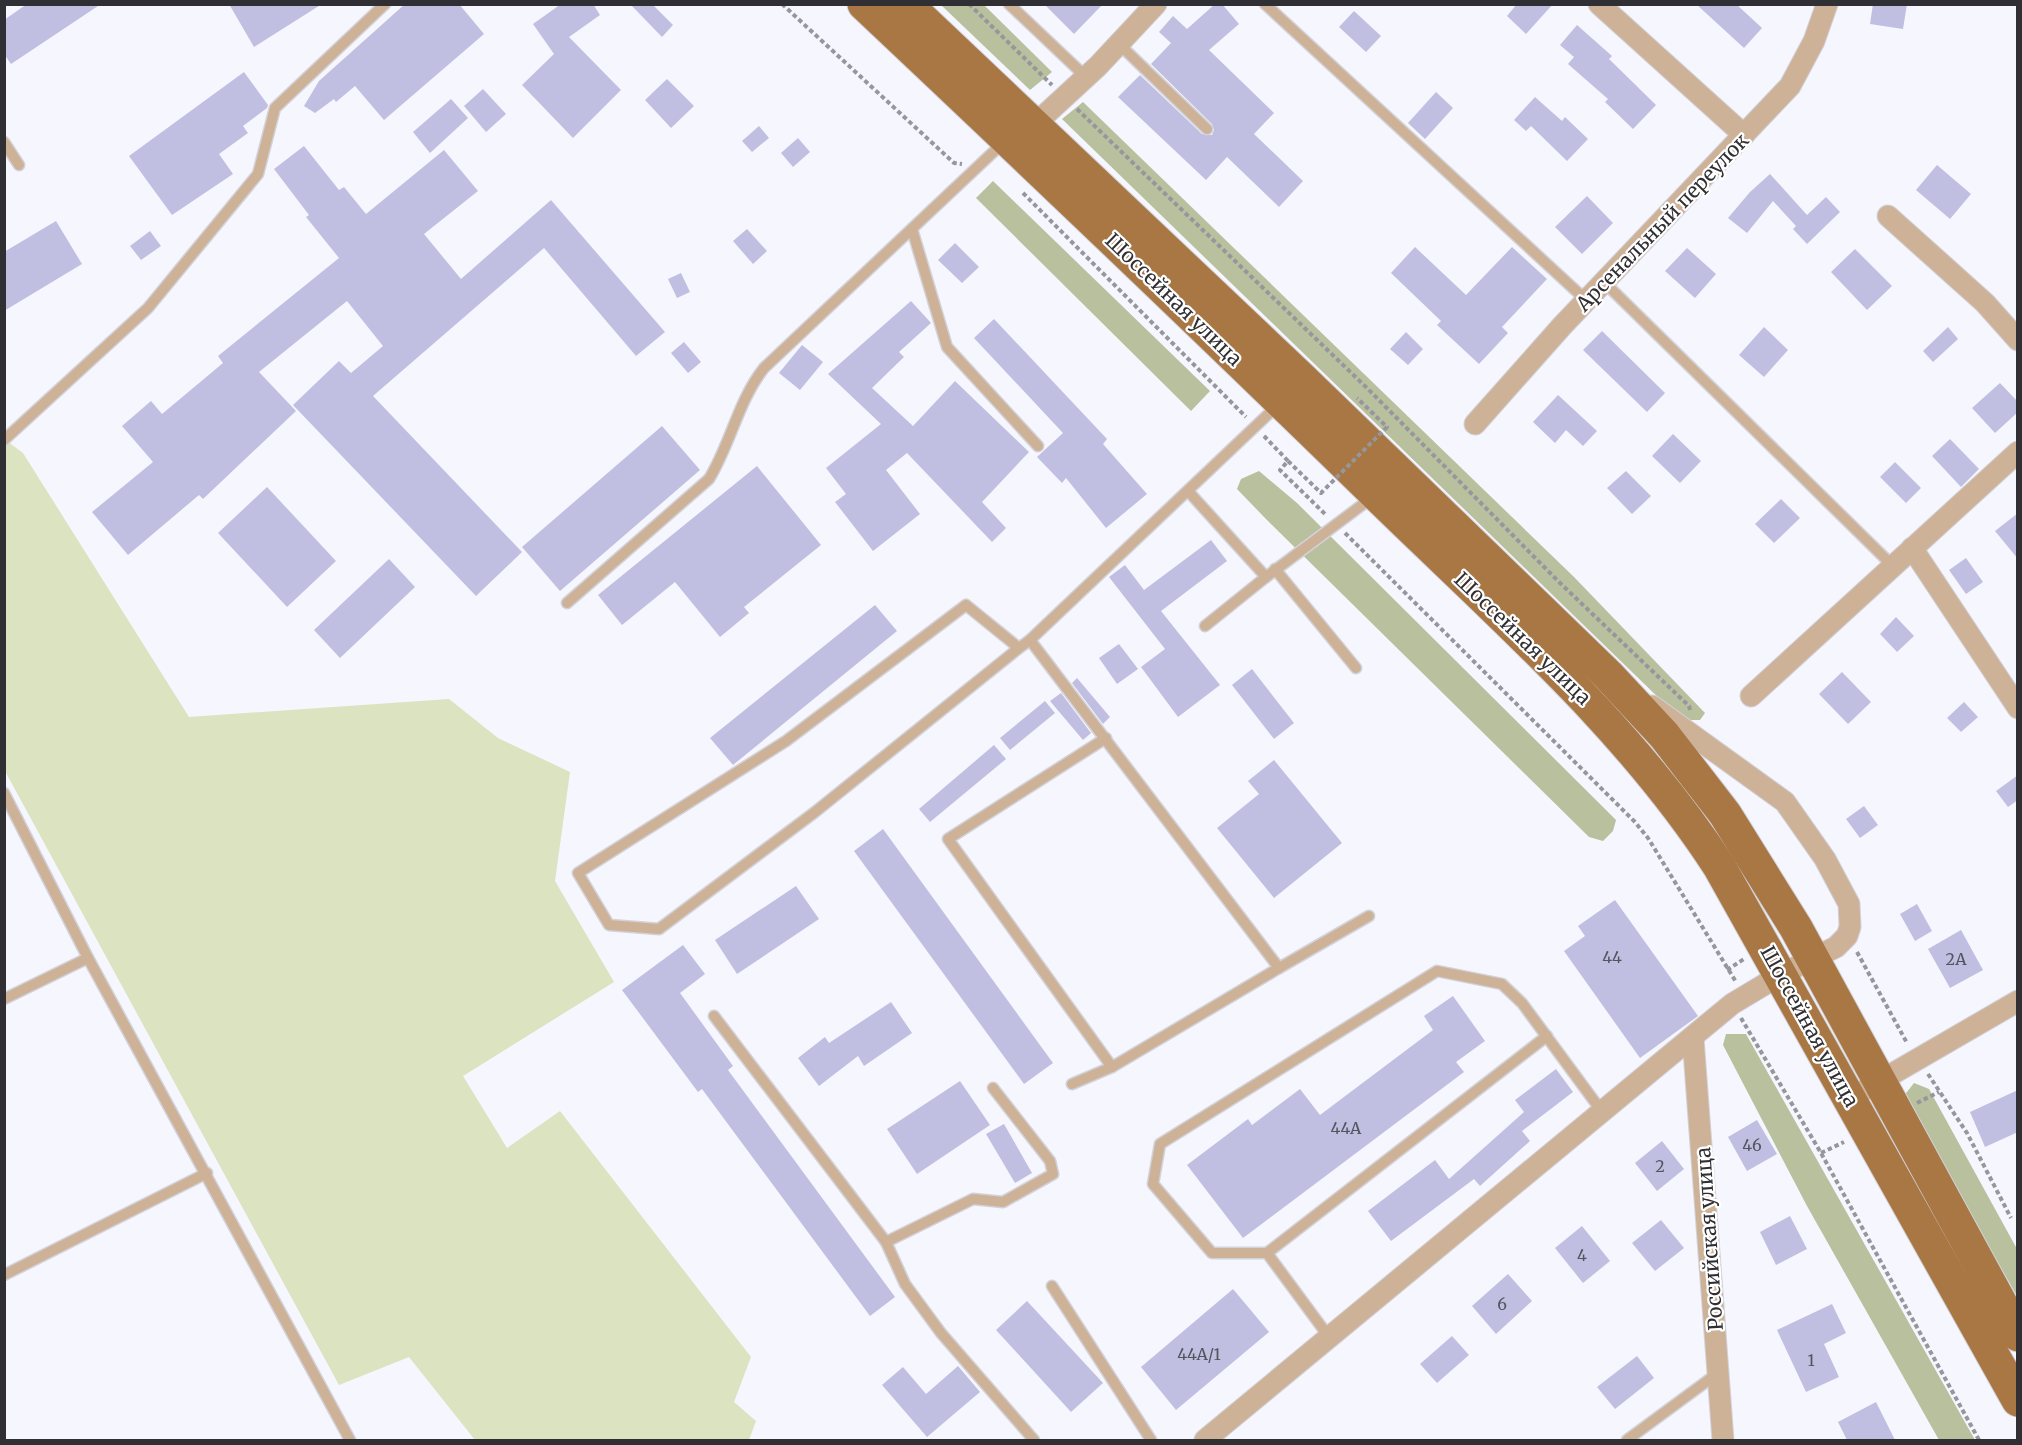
<svg xmlns="http://www.w3.org/2000/svg" width="2022" height="1445" font-family="Merriweather,serif">
	<style>
		.green { fill: #dce3c1 }
		.forest { fill: #b8c09e }
		.building { fill: #c1bfe1 }
		.lines { fill: none; stroke-linecap: round; stroke-linejoin: round }
		.service-casing { stroke: #d2d2da; stroke-width: 13 }
		.minor-casing { stroke: #d2d2da; stroke-width: 23 }
		.primary-casing { stroke: #d2d2da; stroke-width: 35 }
		.path { stroke: #96969c; stroke-width: 4; stroke-dasharray: 4.5 3; stroke-linecap: butt }
		.service { stroke: #ceb298; stroke-width: 10 }
		.minor { stroke: #ceb298; stroke-width: 21 }
		.primary { stroke: #a87744; stroke-width: 33 }
		.path-bridge { stroke: #96969c; stroke-width: 4; stroke-dasharray: 4.5 3; stroke-linecap: butt }
		.labels { text-anchor: middle; dominant-baseline: central; stroke-width: 4.5; stroke-linejoin: round; paint-order: stroke }
		.number-label { font-size: 16px; fill: #54545f }
		.street-label { font-size: 20px; fill: #303034; stroke: #fff }
	</style>
	<rect width="100%" height="100%" fill="#f6f6fe"/>
	<path class="green" d="M4,439l19,14 166,264 260,-18 49,39 72,34 -15,109 59,101 -151,94 44,72 53,-37 191,246 -17,45 22,19 -7,19h-274l-66,-83 -70,28 -334,-614z"/>
	<g class="forest">
		<path d="M941,5h43l68,67 -22,18z"/>
		<path d="M1083,102l491,475 131,136 -5,7h-16l-19,-16 -603,-585z"/>
		<path d="M993,181l217,210 -19,20 -215,-213z"/>
		<path d="M1259,471l38,32 305,303 14,14 -3,11 -10,10 -14,-4 -323,-318 -29,-30 4,-10z"/>
		<path d="M1726,1034h20l229,406h-36l-132,-234 -84,-161z"/>
		<path d="M1914,1083l15,6 88,160v47l-114,-199z"/>
	</g>
	<g class="building">
		<path d="M27,4h74l-90,60 -7,-10v-34z"/>
		<path d="M229,4h93l-68,43z"/>
		<path d="M405,4h54l25,30 -100,86 -29,-34 -19,16 -2,-3 -19,14 -11,-7 15,-25z"/>
		<path d="M561,4h32l7,11 -31,22 52,53 -48,48 -51,-53 32,-31 -21,-30z"/>
		<path d="M630,4h22l21,21 -11,12z"/>
		<path d="M1044,4h59l-29,30z"/>
		<path d="M1215,4h7l17,20 -30,26 65,63 -20,21 49,47 -24,26 -52,-50 -21,23 -88,-83 22,-22 62,59 10,1 2,-5 -2,-6 -61,-60 20,-21 -12,-11 14,-16 14,13z"/>
		<path d="M1517,4h36l-27,30 -19,-18z"/>
		<path d="M1696,4h40l26,24 -18,20z"/>
		<path d="M1873,4h34l-4,25 -33,-5z"/>
		<path d="M1354,11l27,25 -15,16 -27,-25z"/>
		<path d="M1577,25l35,31 -3,3 47,46 -23,24 -28,-27 3,-3 -40,-35 6,-7 -14,-12z"/>
		<path d="M244,72l24,33 -1,3 -24,18 5,7 -29,21 14,20 -61,41 -43,-59z"/>
		<path d="M667,79l27,27 -23,22 -26,-28z"/>
		<path d="M483,89l23,25 -20,18 -22,-26z"/>
		<path d="M1436,92l17,16 -28,31 -17,-16z"/>
		<path d="M1535,97l27,24 3,-4 23,22 -21,22 -36,-35 -5,5 -12,-11z"/>
		<path d="M451,99l17,19 -38,35 -17,-21z"/>
		<path d="M759,126l10,12 -17,14 -10,-11z"/>
		<path d="M798,138l12,14 -17,15 -12,-14z"/>
		<path d="M304,146l35,44 5,-3 22,27 78,-64 34,41 -54,43 37,45 90,-79 114,132 -29,24 -92,-108 -171,148 149,156 -46,44 -183,-191 46,-44 12,12 32,-27 -36,-45 -88,71 37,39 -93,88 -4,-4 -71,60 -36,-43 61,-50 -31,-36 29,-25 11,13 61,-51 -5,-7 121,-98 -33,-41 3,-2 -35,-46z"/>
		<path d="M1937,165l34,29 -21,25 -34,-29z"/>
		<path d="M1770,174l37,41 19,-18 14,15 -33,32 -14,-15 3,-3 -23,-25 -26,32 -19,-15 22,-26z"/>
		<path d="M1587,196l26,27 -31,31 -27,-27z"/>
		<path d="M56,221l26,43 -78,47v-59z"/>
		<path d="M747,229l20,22 -14,13 -20,-23z"/>
		<path d="M150,231l11,15 -20,14 -11,-14z"/>
		<path d="M955,243l24,24 -17,16 -24,-23z"/>
		<path d="M1415,247l51,48 46,-48 35,32 -45,48 6,6 -29,31 -42,-39 4,-4 -50,-48z"/>
		<path d="M1687,248l29,26 -21,24 -30,-27z"/>
		<path d="M1855,249l37,37 -25,24 -36,-38z"/>
		<path d="M681,273l9,19 -13,6 -9,-19z"/>
		<path d="M911,301l20,22 -32,29 5,5 -32,31 41,38 42,-45 74,71 -47,50 24,26 -14,14 -85,-89 -21,17 34,44 -47,37 -38,-49 11,-8 -20,-26 55,-44 -53,-50z"/>
		<path d="M994,319l113,120 -4,5 44,50 -41,34 -40,-50 -4,5 -25,-26 26,-24 -89,-95z"/>
		<path d="M1764,327l24,23 -24,27 -25,-22z"/>
		<path d="M1948,327l10,12 -25,23 -10,-11z"/>
		<path d="M1602,331l63,62 -18,19 -64,-62z"/>
		<path d="M1406,332l17,17 -15,16 -18,-16z"/>
		<path d="M684,342l17,20 -13,11 -17,-20z"/>
		<path d="M802,345l21,17 -23,28 -21,-17z"/>
		<path d="M2000,383l18,19v10l-23,21 -23,-25z"/>
		<path d="M1558,395l39,36 -14,15 -17,-16 -11,13 -22,-21z"/>
		<path d="M662,426l38,44 -140,121 -38,-44z"/>
		<path d="M1673,434l28,27 -21,22 -28,-27z"/>
		<path d="M1950,439l29,30 -18,18 -29,-31z"/>
		<path d="M1895,462l26,26 -15,15 -26,-26z"/>
		<path d="M757,466l64,79 -77,62 5,6 -29,24 -45,-55 -53,43 -24,-30z"/>
		<path d="M1626,471l25,25 -19,18 -25,-26z"/>
		<path d="M267,487l69,74 -49,46 -69,-74z"/>
		<path d="M1781,499l19,19 -26,25 -19,-19z"/>
		<path d="M2018,513v46l-23,-28z"/>
		<path d="M1211,540l16,21 -66,50 59,74 -42,32 -37,-50 24,-18 -56,-72 16,-12 19,25z"/>
		<path d="M1966,558l17,24 -17,12 -17,-24z"/>
		<path d="M389,559l26,28 -75,71 -26,-28z"/>
		<path d="M875,605l22,26 -164,134 -23,-27z"/>
		<path d="M1896,617l18,19 -17,16 -17,-18z"/>
		<path d="M1119,644l19,25 -21,15 -18,-26z"/>
		<path d="M1252,669l42,54 -20,16 -42,-54z"/>
		<path d="M1842,672l29,30 -23,22 -29,-30z"/>
		<path d="M1077,678l33,39 -7,7 -31,-41z"/>
		<path d="M1061,693l30,40 -8,7 -33,-39z"/>
		<path d="M1045,701l10,12 -45,37 -10,-12z"/>
		<path d="M1964,702l14,15 -17,15 -14,-14z"/>
		<path d="M994,745l12,14 -76,63 -11,-13z"/>
		<path d="M1274,760l68,83 -68,55 -57,-70 42,-34 -11,-13z"/>
		<path d="M2018,775v25l-10,7 -12,-16z"/>
		<path d="M1864,806l14,19 -18,13 -14,-19z"/>
		<path d="M883,829l170,234 -29,21 -170,-233z"/>
		<path d="M796,886l23,33 -82,55 -22,-34z"/>
		<path d="M1615,900l83,116 -58,42 -76,-107 21,-15 -7,-10z"/>
		<path d="M1917,904l15,27 -17,10 -15,-27z"/>
		<path d="M1961,930l22,40 -33,18 -22,-39z"/>
		<path d="M683,945l22,29 -25,19 53,73 -5,4 167,227 -25,19 -168,-227 -4,3 -76,-102z"/>
		<path d="M1453,996l32,45 -29,21 8,10 -221,166 -56,-73 61,-46 4,6 48,-36 20,26 113,-85 -9,-14z"/>
		<path d="M891,1002l21,31 -48,33 -6,-10 -39,30 -21,-28 27,-21 4,6z"/>
		<path d="M1556,1069l17,23 -51,39 8,10 -50,45 -6,-7 -83,62 -23,-30 67,-51 14,19 75,-67 -9,-12z"/>
		<path d="M960,1081l30,44 -73,49 -30,-45z"/>
		<path d="M2018,1090v42l-33,15 -15,-35z"/>
		<path d="M1757,1120l20,34 -30,17 -19,-34z"/>
		<path d="M1004,1124l28,49 -17,10 -29,-49z"/>
		<path d="M1662,1141l22,28 -27,22 -22,-28z"/>
		<path d="M1790,1216l17,33 -31,16 -16,-33z"/>
		<path d="M1661,1220l23,28 -29,23 -23,-28z"/>
		<path d="M1582,1226l28,35 -27,22 -28,-35z"/>
		<path d="M1508,1274l24,27 -36,33 -24,-28z"/>
		<path d="M1233,1289l36,43 -93,78 -35,-43z"/>
		<path d="M1027,1301l76,82 -32,29 -75,-82z"/>
		<path d="M1832,1304l14,29 -22,11 15,33 -33,15 -29,-62z"/>
		<path d="M1452,1336l17,19 -32,28 -17,-19z"/>
		<path d="M1637,1356l17,22 -39,31 -18,-22z"/>
		<path d="M958,1366l22,26 -53,45 -45,-52 21,-18 23,27z"/>
		<path d="M1876,1402l19,38h-48l-9,-18z"/>
	</g>
	<g class="lines">
		<defs>
			<g id="service">
				<path d="M1009,4l77,73"/>
				<path d="M1265,4l322,297"/>
				<path d="M1119,44l88,85"/>
				<path d="M4,142l15,23"/>
				<path d="M912,229l35,118 91,99"/>
				<path d="M1605,283l288,283"/>
				<path d="M4,440l144,-132 110,-134 17,-66 110,-104"/>
				<path d="M1188,491l78,86 108,-81"/>
				<path d="M1275,569l81,99"/>
				<path d="M567,603l142,-124c22,-36 29,-78 55,-111l241,-227"/>
				<path d="M1205,626l61,-49"/>
				<path d="M1030,640l249,328 -167,99 -40,17"/>
				<path d="M1019,648l-53,-43 -180,136 -208,132 31,52 50,4 156,-117 204,-164 11,-8 249,-236"/>
				<path d="M1106,738l-158,101 164,228"/>
				<path d="M4,793l84,165 262,482"/>
				<path d="M1279,968l90,-52"/>
				<path d="M4,999l84,-41"/>
				<path d="M714,1016l172,226 19,42 36,49 93,107"/>
				<path d="M886,1242l87,-43 30,3 50,-28 -3,-13 -57,-73"/>
				<path d="M1267,1253l280,-217"/>
				<path d="M4,1275l203,-102"/>
				<path d="M1052,1286l99,154"/>
				<path d="M1329,1337l-62,-84h-55l-59,-69 7,-40 277,-173 65,13 20,19 81,110"/>
				<path d="M1627,1440l91,-67"/>
			</g>
			<g id="minor">
				<path d="M1599,4l145,131"/>
				<path d="M1034,125l64,-59 58,-62"/>
				<path d="M1888,216l97,87 33,37"/>
				<path d="M1475,424l87,-98 228,-240 24,-45 13,-37"/>
				<path d="M1912,548l106,160"/>
				<path d="M1751,696l267,-244"/>
				<path d="M1693,1038l30,402"/>
				<path d="M1849,1099l169,-98"/>
				<path d="M1205,1440l527,-436 50,-30 54,-27 11,-11 3,-9 -1,-23 -24,-45 -40,-57 -133,-96"/>
			</g>
			<g id="primary">
				<path d="M864,4c175,165 349,331 521,499 118,115 244,224 334,363l299,534"/>
				<path d="M906,4l396,375 306,296 56,60 61,79 71,114 222,407"/>
			</g>
		</defs>
		<use href="#service" class="service-casing"/>
		<use href="#minor" class="minor-casing"/>
		<use href="#primary" class="primary-casing"/>
		<g class="path">
			<path d="M782,4l172,159 8,1"/>
			<path d="M969,4l83,81"/>
			<path d="M1077,109l290,279 193,195 129,123 1,4"/>
			<path d="M1023,193l223,224"/>
			<path d="M1264,436l24,25 -8,9 47,46"/>
			<path d="M1345,533l290,289 13,16 88,144"/>
			<path d="M1857,952l50,91"/>
			<path d="M1727,970l17,-11"/>
			<path d="M1741,1018l80,135 158,287"/>
			<path d="M1928,1074l39,59 44,85"/>
			<path d="M1917,1103l22,-11"/>
			<path d="M1821,1153l23,-11"/>
		</g>
		<use href="#service" class="service"/>
		<use href="#minor" class="minor"/>
		<use href="#primary" class="primary"/>
		<path class="path-bridge" d="M1288,461l33,32 66,-66 -30,-29"/>
	</g>
	<g class="labels">
		<g class="number-label">
			<text x="1612" y="957">44</text>
			<text x="1956" y="959">2А</text>
			<text x="1346" y="1128">44А</text>
			<text x="1752" y="1145">46</text>
			<text x="1660" y="1166">2</text>
			<text x="1582" y="1255">4</text>
			<text x="1502" y="1304">6</text>
			<text x="1199" y="1354">44А/1</text>
			<text x="1811" y="1360">1</text>
		</g>
		<g class="street-label">
			<text transform="translate(1662 222) rotate(-46)">Арсенальный переулок</text>
			<text transform="translate(1174 299) rotate(44)">Шоссейная улица</text>
			<text transform="translate(1523 638) rotate(44)">Шоссейная улица</text>
			<text transform="translate(1810 1026) rotate(61)">Шоссейная улица</text>
			<text transform="translate(1709 1239) rotate(-94)">Российская улица</text>
		</g>
	</g>
	<rect width="2022" height="1445" fill="none" stroke="#303034" stroke-width="12"/>
</svg>
